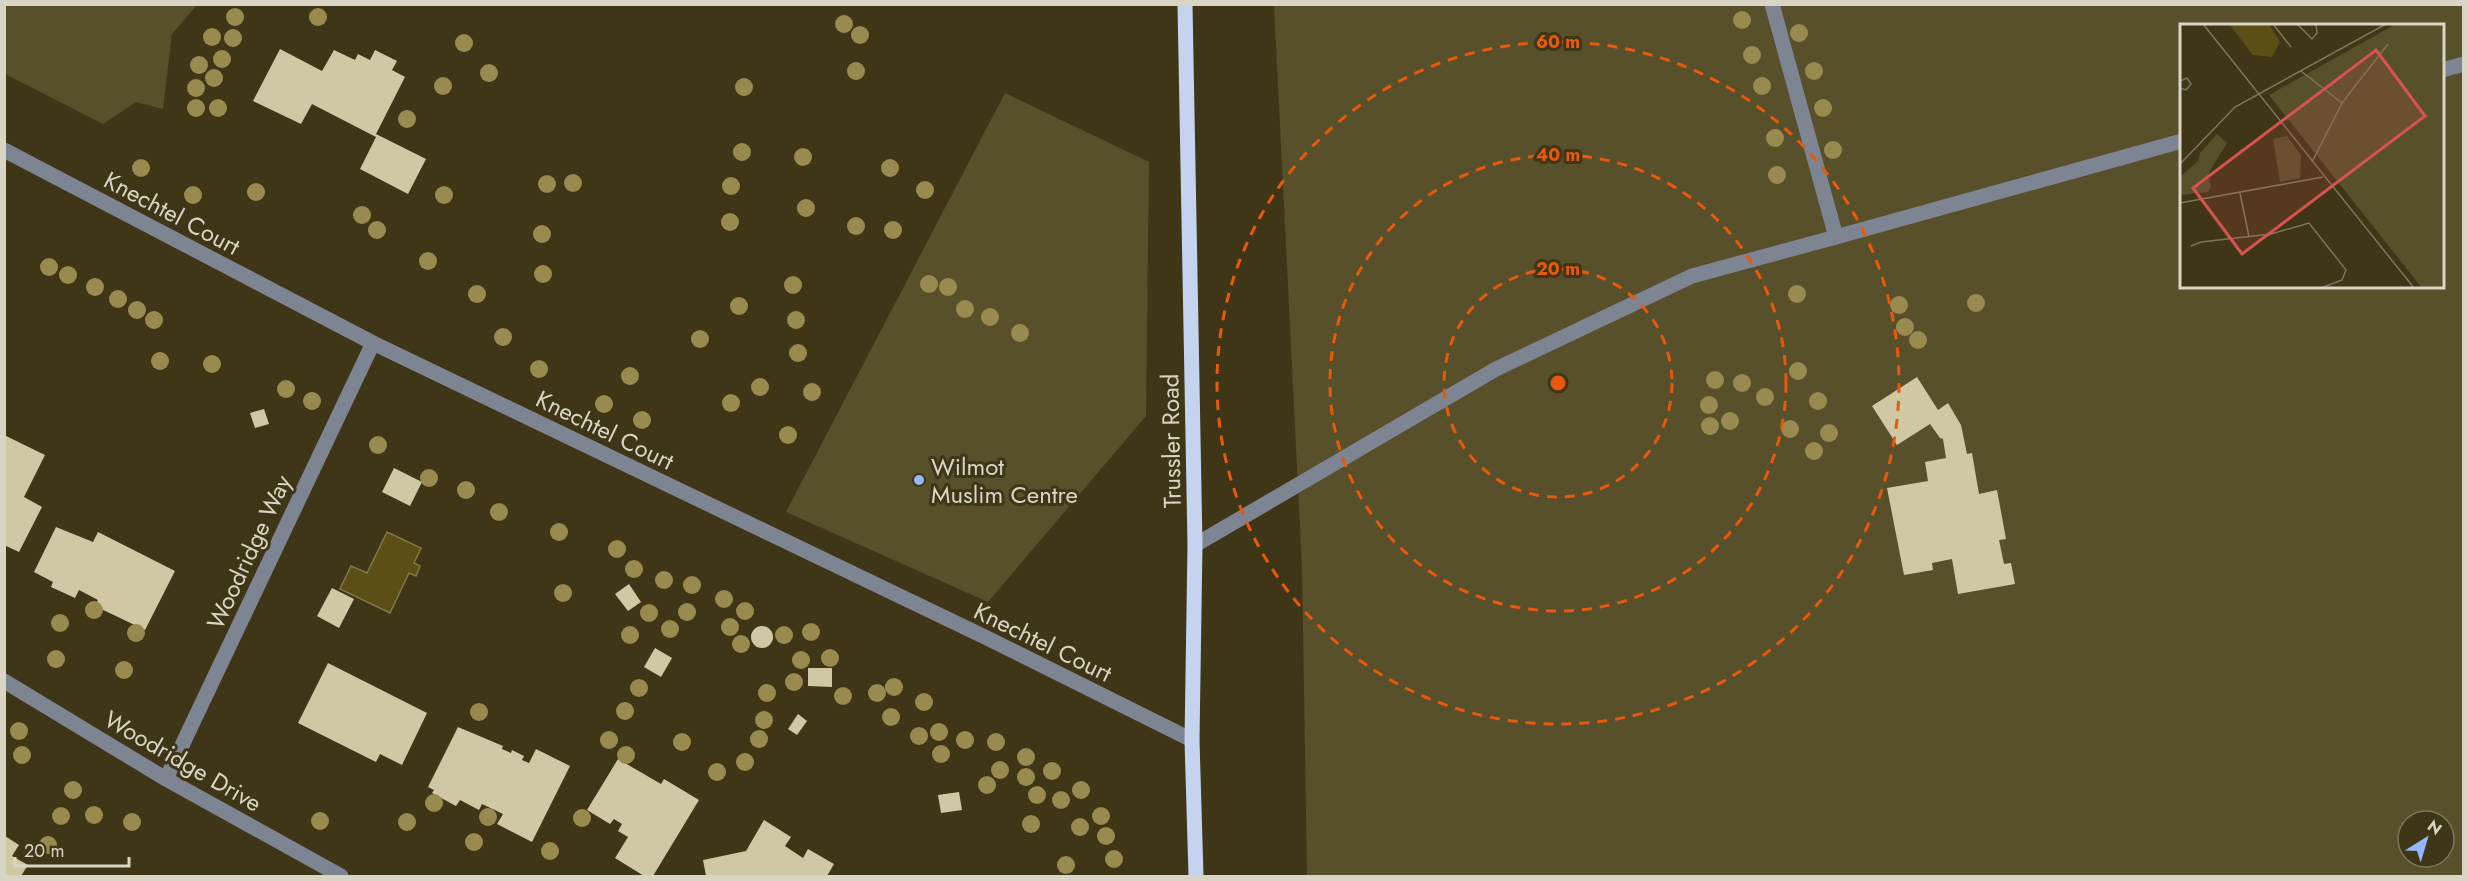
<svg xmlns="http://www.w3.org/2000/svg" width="2468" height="881" font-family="Jost,sans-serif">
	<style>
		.green { fill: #584f2b; fill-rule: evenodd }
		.water { fill: #5b4f15; stroke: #81774a; stroke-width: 1.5 }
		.building { fill: #d0c8a5 }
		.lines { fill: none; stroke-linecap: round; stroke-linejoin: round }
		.minor { stroke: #7e8592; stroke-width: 15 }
		.major { stroke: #c5d3ee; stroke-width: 15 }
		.tree { fill: #998b4f }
		.ring { fill: none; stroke: #e8590c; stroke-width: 3; stroke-dasharray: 10 8 }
		.poi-dot { fill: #95b6fd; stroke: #3e3617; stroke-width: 2 }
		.labels { text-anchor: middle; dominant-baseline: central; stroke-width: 6; stroke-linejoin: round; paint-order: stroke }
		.street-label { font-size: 24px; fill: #d9d5c4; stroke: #3e3617 }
		.poi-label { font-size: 24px; fill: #d9d5c4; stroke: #3e3617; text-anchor: start }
		.inset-road { fill: none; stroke: #7c765c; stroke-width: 1.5 }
		.view { fill: #d7534f; fill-opacity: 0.15; stroke: #d7534f; stroke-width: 3 }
		.inset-edge { fill: none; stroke: #d9d5c4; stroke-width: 3 }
		.centre { fill: #e8590c; stroke: #3e3617; stroke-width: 3 }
		.ring-label { font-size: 18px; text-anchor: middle; font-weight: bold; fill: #e8590c; stroke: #3e3617; stroke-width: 6; stroke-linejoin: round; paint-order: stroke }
	</style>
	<rect width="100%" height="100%" fill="#3e3617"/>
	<g class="green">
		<path d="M4,5l1,-1 192,1 -25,29 -9,75 -27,-7 -33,22 -98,-50z"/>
		<path d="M1274,5h1189v871h-1156l-5,-309zM2182,26h260v260h-260zM2408,821h36v36h-36z"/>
		<path d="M1005,93l144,69 -3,254 -158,186 -202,-90z"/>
	</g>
	<path class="water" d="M387,532l34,16 -7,15 6,3 -4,10 -7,-3 -19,40 -50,-24 11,-23 16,7z"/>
	<g class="building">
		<path d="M280,49l42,22 12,-21 21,10 3,-6 12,6 5,-10 22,11 -5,9 13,7 -29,57 50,25 -18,35 -48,-25 16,-32 -64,-33 -11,20 -48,-23z"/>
		<path d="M1917,377l21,33 10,-7 13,22 6,29 5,-1 7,41 18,-4 9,49 -7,1 5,24 7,-1 4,21 -57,10 -6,-35 -20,4 1,7 -29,5 -17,-87 41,-7 -3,-19 21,-4 -3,-19 -3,-1 -10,-14 -33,21 -25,-39z"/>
		<path d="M264,409l5,15 -14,4 -5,-15z"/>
		<path d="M4,435l41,20 -21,42 18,10 -23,45 -15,-7z"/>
		<path d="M394,468l28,14 -12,24 -28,-14z"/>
		<path d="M56,527l37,15 5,-10 77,39 -30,59 -50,-24 3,-6 -19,-10 -4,8 -24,-11 2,-5 -19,-10z"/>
		<path d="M629,584l12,18 -13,9 -13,-17z"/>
		<path d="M332,588l22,11 -15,29 -22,-12z"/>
		<circle cx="762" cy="637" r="11"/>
		<path d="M655,648l17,10 -11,19 -17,-10z"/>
		<path d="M328,663l99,50 -25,52 -22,-11 -4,8 -78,-39z"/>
		<path d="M808,668h24v19l-24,-1z"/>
		<path d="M798,714l9,7 -10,14 -9,-6z"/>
		<path d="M458,727l45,19 -1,3 9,4 1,-3 12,6 -2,4 7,3 7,-14 34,17 -38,76 -35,-18 6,-10 -21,-10 -3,6 -19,-10 -4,6 -24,-13 2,-3 -6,-3z"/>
		<path d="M618,759l43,25 3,-5 35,21 -46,76h-9l-29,-18 13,-21 -10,-6 4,-7 -8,-5 -4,5 -23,-14z"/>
		<path d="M959,792l3,18 -21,3 -3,-18z"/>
		<path d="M764,820l27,17 -6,9 18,12 5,-9 26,15 -7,12h-121l-3,-16 43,-9z"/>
		<path d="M5,836l14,9 -7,11 16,9 -7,11h-16z"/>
	</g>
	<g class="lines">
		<g class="minor">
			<path d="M1772,4l64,233 346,-96"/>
			<path d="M2442,70l22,-6"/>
			<path d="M4,150l369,193 612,294 207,103"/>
			<path d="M1195,545l301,-176 196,-93 144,-39"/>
			<path d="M4,681l162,98 175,97"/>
			<path d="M166,779l207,-436"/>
		</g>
		<path class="major" d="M1185,4l10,541 -3,195 4,136"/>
	</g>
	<g class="tree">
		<circle cx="235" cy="17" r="9"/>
		<circle cx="318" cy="17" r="9"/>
		<circle cx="1742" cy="20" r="9"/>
		<circle cx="844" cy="24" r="9"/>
		<circle cx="1799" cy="33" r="9"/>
		<circle cx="860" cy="35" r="9"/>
		<circle cx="212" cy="37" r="9"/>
		<circle cx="233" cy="38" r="9"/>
		<circle cx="464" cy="43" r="9"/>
		<circle cx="1752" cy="55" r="9"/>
		<circle cx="222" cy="59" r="9"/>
		<circle cx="199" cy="65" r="9"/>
		<circle cx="856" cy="71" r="9"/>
		<circle cx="1814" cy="71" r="9"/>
		<circle cx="489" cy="73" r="9"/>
		<circle cx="214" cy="78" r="9"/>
		<circle cx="443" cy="86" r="9"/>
		<circle cx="1762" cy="86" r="9"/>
		<circle cx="744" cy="87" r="9"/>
		<circle cx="196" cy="88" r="9"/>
		<circle cx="196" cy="108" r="9"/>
		<circle cx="218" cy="108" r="9"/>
		<circle cx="1823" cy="108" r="9"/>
		<circle cx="407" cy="119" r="9"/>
		<circle cx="1775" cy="138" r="9"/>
		<circle cx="1833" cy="150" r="9"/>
		<circle cx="742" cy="152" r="9"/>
		<circle cx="803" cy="157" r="9"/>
		<circle cx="141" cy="168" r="9"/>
		<circle cx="890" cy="168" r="9"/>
		<circle cx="1777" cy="175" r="9"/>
		<circle cx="573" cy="183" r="9"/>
		<circle cx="547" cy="184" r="9"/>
		<circle cx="731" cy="186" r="9"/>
		<circle cx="925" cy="190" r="9"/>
		<circle cx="256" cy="192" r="9"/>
		<circle cx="193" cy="195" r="9"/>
		<circle cx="444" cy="195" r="9"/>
		<circle cx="806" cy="208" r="9"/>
		<circle cx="362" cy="215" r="9"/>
		<circle cx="730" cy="222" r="9"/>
		<circle cx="856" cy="226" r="9"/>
		<circle cx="377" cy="230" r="9"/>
		<circle cx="893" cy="230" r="9"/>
		<circle cx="542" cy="234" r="9"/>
		<circle cx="428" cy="261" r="9"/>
		<circle cx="49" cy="267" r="9"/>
		<circle cx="543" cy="274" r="9"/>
		<circle cx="68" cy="275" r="9"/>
		<circle cx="929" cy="284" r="9"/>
		<circle cx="793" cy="285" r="9"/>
		<circle cx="95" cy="287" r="9"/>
		<circle cx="948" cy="287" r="9"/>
		<circle cx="477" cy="294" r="9"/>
		<circle cx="1797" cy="294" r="9"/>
		<circle cx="118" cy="299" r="9"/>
		<circle cx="1976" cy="303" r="9"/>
		<circle cx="1899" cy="305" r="9"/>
		<circle cx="739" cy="306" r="9"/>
		<circle cx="965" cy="309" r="9"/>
		<circle cx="137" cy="310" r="9"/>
		<circle cx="990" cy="317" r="9"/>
		<circle cx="154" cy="320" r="9"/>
		<circle cx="796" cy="320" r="9"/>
		<circle cx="1905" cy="327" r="9"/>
		<circle cx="1020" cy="333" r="9"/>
		<circle cx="503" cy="337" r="9"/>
		<circle cx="700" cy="339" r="9"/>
		<circle cx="1918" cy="340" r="9"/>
		<circle cx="798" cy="353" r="9"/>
		<circle cx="160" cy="361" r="9"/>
		<circle cx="212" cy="364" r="9"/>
		<circle cx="539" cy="369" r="9"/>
		<circle cx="1798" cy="371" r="9"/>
		<circle cx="630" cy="376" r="9"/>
		<circle cx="1715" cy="380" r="9"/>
		<circle cx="1742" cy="383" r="9"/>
		<circle cx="760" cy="387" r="9"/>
		<circle cx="286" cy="389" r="9"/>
		<circle cx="812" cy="392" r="9"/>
		<circle cx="1765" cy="397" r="9"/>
		<circle cx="312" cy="401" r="9"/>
		<circle cx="1818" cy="401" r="9"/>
		<circle cx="731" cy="403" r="9"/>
		<circle cx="604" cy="404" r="9"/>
		<circle cx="1709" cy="405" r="9"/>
		<circle cx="642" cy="420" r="9"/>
		<circle cx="1730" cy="421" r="9"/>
		<circle cx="1710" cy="426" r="9"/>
		<circle cx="1790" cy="429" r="9"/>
		<circle cx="1829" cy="433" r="9"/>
		<circle cx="788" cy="435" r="9"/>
		<circle cx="378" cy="445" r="9"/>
		<circle cx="1814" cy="451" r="9"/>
		<circle cx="429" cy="478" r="9"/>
		<circle cx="466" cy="490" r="9"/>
		<circle cx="499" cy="512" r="9"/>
		<circle cx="559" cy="532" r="9"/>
		<circle cx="617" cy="549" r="9"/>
		<circle cx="634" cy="569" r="9"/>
		<circle cx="664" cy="580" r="9"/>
		<circle cx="692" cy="585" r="9"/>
		<circle cx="563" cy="593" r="9"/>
		<circle cx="724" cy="599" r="9"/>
		<circle cx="94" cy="610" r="9"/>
		<circle cx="745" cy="611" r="9"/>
		<circle cx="687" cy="612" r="9"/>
		<circle cx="649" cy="613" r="9"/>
		<circle cx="60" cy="623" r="9"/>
		<circle cx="730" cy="627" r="9"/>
		<circle cx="670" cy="629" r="9"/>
		<circle cx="811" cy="632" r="9"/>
		<circle cx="136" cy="633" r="9"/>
		<circle cx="630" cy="635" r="9"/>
		<circle cx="784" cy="635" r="9"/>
		<circle cx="741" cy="644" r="9"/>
		<circle cx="830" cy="658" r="9"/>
		<circle cx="56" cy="659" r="9"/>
		<circle cx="801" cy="660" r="9"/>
		<circle cx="124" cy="670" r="9"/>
		<circle cx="794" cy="682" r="9"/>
		<circle cx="894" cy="687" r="9"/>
		<circle cx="639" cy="688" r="9"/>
		<circle cx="767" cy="693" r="9"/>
		<circle cx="877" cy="693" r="9"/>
		<circle cx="843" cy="696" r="9"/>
		<circle cx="924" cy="702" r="9"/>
		<circle cx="625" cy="711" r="9"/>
		<circle cx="479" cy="712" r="9"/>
		<circle cx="891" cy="717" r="9"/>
		<circle cx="764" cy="720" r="9"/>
		<circle cx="19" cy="731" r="9"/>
		<circle cx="939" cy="732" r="9"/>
		<circle cx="919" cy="736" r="9"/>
		<circle cx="759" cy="739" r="9"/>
		<circle cx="609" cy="740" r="9"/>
		<circle cx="965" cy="740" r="9"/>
		<circle cx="682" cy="742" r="9"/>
		<circle cx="996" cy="742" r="9"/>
		<circle cx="941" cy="754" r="9"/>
		<circle cx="22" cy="755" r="9"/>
		<circle cx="626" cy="755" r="9"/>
		<circle cx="1026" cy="757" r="9"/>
		<circle cx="745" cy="762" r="9"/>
		<circle cx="1000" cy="770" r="9"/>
		<circle cx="1052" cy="771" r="9"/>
		<circle cx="717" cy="772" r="9"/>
		<circle cx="1026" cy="777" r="9"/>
		<circle cx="987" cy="785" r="9"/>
		<circle cx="73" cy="790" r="9"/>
		<circle cx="1081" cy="790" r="9"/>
		<circle cx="1037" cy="795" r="9"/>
		<circle cx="1061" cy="800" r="9"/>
		<circle cx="434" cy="803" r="9"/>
		<circle cx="94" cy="815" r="9"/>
		<circle cx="61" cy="816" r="9"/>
		<circle cx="1101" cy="816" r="9"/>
		<circle cx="488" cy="817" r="9"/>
		<circle cx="582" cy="818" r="9"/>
		<circle cx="320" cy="821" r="9"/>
		<circle cx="132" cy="822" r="9"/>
		<circle cx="407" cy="822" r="9"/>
		<circle cx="1031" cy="824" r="9"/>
		<circle cx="1080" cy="827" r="9"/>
		<circle cx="1106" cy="836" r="9"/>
		<circle cx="474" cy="842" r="9"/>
		<circle cx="48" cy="845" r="9"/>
		<circle cx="550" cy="851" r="9"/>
		<circle cx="1114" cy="859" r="9"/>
		<circle cx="1066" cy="865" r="9"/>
	</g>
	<g class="ring">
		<circle cx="1558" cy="383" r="114"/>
		<circle cx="1558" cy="383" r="228"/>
		<circle cx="1558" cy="383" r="341"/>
	</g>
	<circle class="poi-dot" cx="919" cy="480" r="6"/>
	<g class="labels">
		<g class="street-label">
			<text transform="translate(172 213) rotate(28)">Knechtel Court</text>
			<text transform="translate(605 430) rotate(26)">Knechtel Court</text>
			<text transform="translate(1171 441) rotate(-91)">Trussler Road</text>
			<text transform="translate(249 552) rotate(-65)">Woodridge Way</text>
			<text transform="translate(1043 642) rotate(26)">Knechtel Court</text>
			<text transform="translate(183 761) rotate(30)">Woodridge Drive</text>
		</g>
		<g class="poi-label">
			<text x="931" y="466">Wilmot<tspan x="931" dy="28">Muslim Centre</tspan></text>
		</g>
	</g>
	<g transform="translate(2180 24)">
		<rect width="264" height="264" fill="#3e3617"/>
		<path d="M216,0h48v264h-22l-153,-193zM37,110l10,9 -19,31 3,13 -3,5 -28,3v-18l18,-16 2,-8zM107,112l14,19 -1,23 -20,4 -7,-43z" fill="#584f2b"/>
		<path d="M49,0h40l11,18 -8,15 -19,-2z" fill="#5b4f15"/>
		<path class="inset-road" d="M23,0l211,264M93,0l18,23M117,0l15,15 5,-6 -1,-9M121,47l41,32 46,-59M0,57l7,-3 4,6 -5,6 -6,-2M132,138l30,-59M0,140l55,-57 151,-83M60,169l9,44M0,179l143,-26M11,222l10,-4 70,-8 38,-11 37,47 -4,10 -21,8"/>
		<path class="view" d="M196,26l49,66 -183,138 -49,-66z"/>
		<rect width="264" height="264" class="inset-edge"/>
	</g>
	<circle cx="1558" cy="383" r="9" class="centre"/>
	<g class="ring-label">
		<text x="1558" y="48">60 m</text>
		<text x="1558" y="161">40 m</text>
		<text x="1558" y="275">20 m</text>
	</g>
	<rect width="2468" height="881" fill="none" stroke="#d9d5c4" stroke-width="12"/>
	<g transform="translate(2426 839) rotate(37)"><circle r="28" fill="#3e3617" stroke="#7c765c" stroke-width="1.5"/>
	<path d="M0-4.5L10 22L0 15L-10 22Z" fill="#95b6fd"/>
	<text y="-9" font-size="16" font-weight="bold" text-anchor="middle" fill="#d9d5c4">N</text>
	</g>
	<path d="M15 857v9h114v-9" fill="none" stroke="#d9d5c4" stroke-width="3"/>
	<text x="24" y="857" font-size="18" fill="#d9d5c4" stroke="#3e3617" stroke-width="4.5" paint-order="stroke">20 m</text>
</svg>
